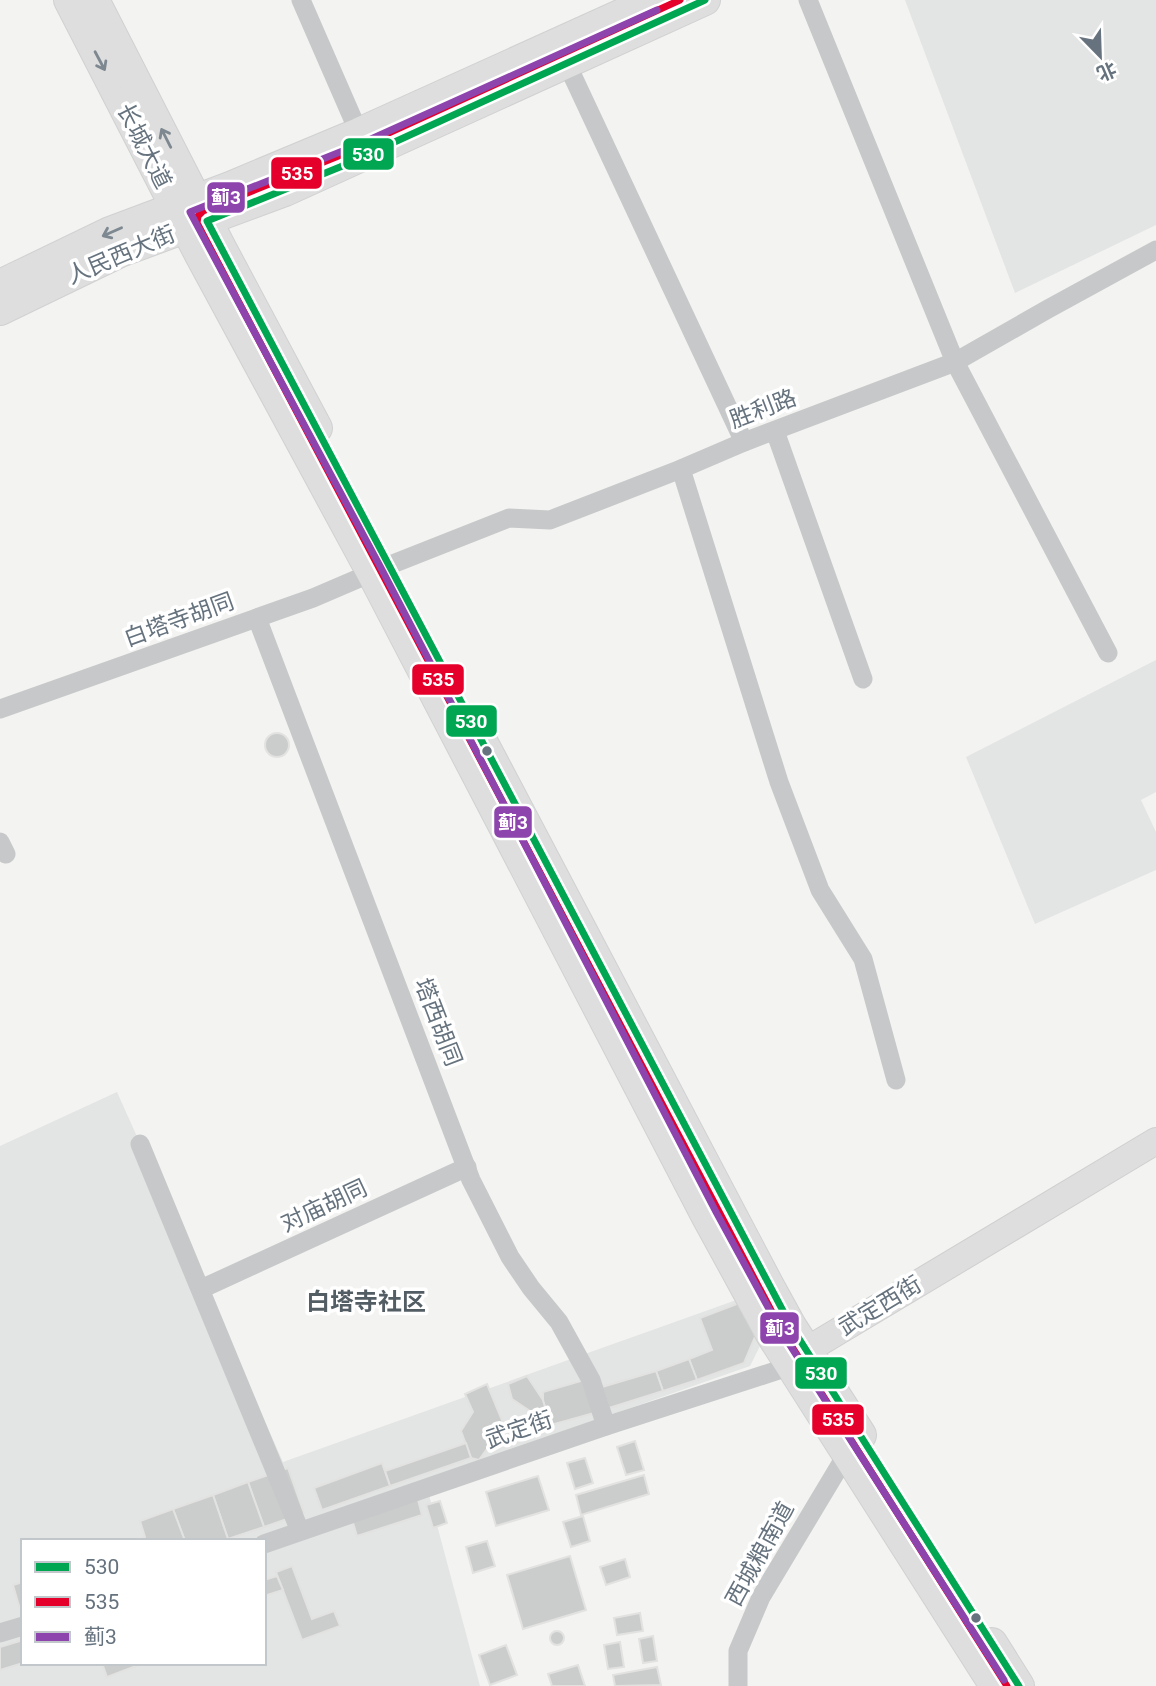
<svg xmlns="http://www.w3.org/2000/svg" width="1156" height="1686" font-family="Roboto,'Noto Sans SC',sans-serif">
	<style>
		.built { fill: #e3e4e4; fill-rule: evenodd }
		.building { fill: #cbcccc; stroke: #e2e2e1; stroke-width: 2 }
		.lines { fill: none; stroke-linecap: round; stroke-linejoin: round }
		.secondary-casing { stroke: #cfcfcf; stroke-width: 28 }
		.primary-casing { stroke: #d0d1d1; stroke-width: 32 }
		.street { stroke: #c7c8c9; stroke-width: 19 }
		.secondary { stroke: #dddedd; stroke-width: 26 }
		.primary { stroke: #dddedd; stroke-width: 30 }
		.bus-1-casing { stroke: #fff; stroke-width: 12 }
		.bus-2-casing { stroke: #fff; stroke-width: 12 }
		.bus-3-casing { stroke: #fff; stroke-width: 12 }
		.bus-1 { stroke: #00a651; stroke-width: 7 }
		.bus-2 { stroke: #e4002b; stroke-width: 7 }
		.bus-3 { stroke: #8e44ad; stroke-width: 7 }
		.oneway { stroke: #7e8891 }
		.bus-dot { fill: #66737e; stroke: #fff; stroke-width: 2.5 }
		.labels { text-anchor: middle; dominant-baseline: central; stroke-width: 7; stroke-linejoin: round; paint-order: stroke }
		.street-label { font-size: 23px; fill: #66737e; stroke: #fff }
		.neighbourhood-label { font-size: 24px; font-weight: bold; fill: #535d64; stroke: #fff }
		.line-badge { stroke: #fff; stroke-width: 2.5 }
		.badge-label { font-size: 19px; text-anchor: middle; font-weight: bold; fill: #fff }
	</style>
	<rect width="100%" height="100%" fill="#f3f3f1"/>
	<g class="built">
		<path d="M905,0h251v225l-141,68z"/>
		<path d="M1156,660v132l-15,8 15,32v38l-121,54 -69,-167z"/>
		<path d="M117,1092l166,370 459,-164 20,44 -12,24 -325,114 55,206h-480v-540zM23,1541h241v122h-241z"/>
	</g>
	<g class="building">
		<circle cx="277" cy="745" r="12"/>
		<path d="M742,1302l13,35 -11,26 -47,17 -8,-21 23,-9 -12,-32z"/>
		<path d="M689,1359l8,21 -34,11 -7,-20z"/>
		<path d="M656,1371l7,20 -54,17 -7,-21z"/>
		<path d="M527,1376l16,24 8,25 -39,-26 -4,-15z"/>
		<path d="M584,1380l10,33 -43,12 -8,-25v-8z"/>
		<path d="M487,1384l17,41 -25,35 -8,-2 -10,-27 12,-19 -8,-18z"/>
		<path d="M635,1441l9,29 -18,5 -9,-28z"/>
		<path d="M466,1443l5,15 -81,28 -5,-15z"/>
		<path d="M585,1458l8,25 -18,6 -8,-26z"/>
		<path d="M382,1463l8,23 -68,24 -8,-22z"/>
		<path d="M288,1468l16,45 -40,14 -16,-45z"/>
		<path d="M644,1475l5,19 -68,21 -5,-20z"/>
		<path d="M538,1476l11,34 -53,16 -10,-34z"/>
		<path d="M248,1482l16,45 -36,12 -15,-44z"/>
		<path d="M213,1495l15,44 -43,2 -12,-32z"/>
		<path d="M417,1496l5,19 -65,21 -6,-20z"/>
		<path d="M440,1501l7,22 -14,5 -7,-23z"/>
		<path d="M173,1509l12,32h-50l10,-4 -5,-16z"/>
		<path d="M583,1516l7,25 -19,6 -8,-25z"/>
		<path d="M487,1541l8,25 -22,7 -7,-26z"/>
		<path d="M570,1556l16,54 -63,19 -16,-54z"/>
		<path d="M625,1559l5,18 -24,8 -6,-18z"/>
		<path d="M292,1566l20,53 22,-8 6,15 -38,14 -26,-68z"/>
		<path d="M277,1576l6,14 -19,6v-16z"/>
		<path d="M23,1582v23l-4,1 -6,-21z"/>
		<path d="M640,1613l3,18 -26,4 -3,-17z"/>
		<circle cx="557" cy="1638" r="7"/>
		<path d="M653,1636l4,25 -14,2 -4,-24z"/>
		<path d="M23,1640v23l-23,7v-23z"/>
		<path d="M620,1642l4,25 -16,2 -4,-24z"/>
		<path d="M506,1645l11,30 -27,10 -11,-30z"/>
		<path d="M102,1663h42l-37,14z"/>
		<path d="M578,1665l7,21h-33l-4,-12z"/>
		<path d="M657,1667l4,18 -46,1 -2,-11z"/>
	</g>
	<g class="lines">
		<defs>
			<path id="secondary" d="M791,1365l16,-15 349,-209"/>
			<g id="primary">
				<path d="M69,0l131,255 172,318 335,644 65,119 223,350"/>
				<path d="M94,0l127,248 96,180"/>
				<path d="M0,285l110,-53 120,-45 129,-54 294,-133"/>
				<path d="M0,310l120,-58 165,-61 420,-191"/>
				<path d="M474,726l295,560 22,40 70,109"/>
				<path d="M992,1643l27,43"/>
			</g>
		</defs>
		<use href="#secondary" class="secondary-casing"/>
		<use href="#primary" class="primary-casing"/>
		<g class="street">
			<path d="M301,0l58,133"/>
			<path d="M808,0l147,362 153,291"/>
			<path d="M567,64l177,378"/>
			<path d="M775,431l88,248"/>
			<path d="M681,469l98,313 41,108 43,69 33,121"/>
			<path d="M257,618l214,562 39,77 21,31 28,34 32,58 15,46"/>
			<path d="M0,709l313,-111 77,-33 119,-47 41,2 131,-51 63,-27 211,-80 93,-53 108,-59"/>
			<path d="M0,842l6,12"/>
			<path d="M140,1144l160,387"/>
			<path d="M201,1289l266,-122"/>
			<path d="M264,1544l342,-118 185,-60"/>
			<path d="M0,1633l23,-7"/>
			<path d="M738,1686v-35l23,-54 87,-145"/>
		</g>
		<use href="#secondary" class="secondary"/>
		<use href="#primary" class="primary"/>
		<defs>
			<path id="bus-1" d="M705,0l-365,167 -133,54 584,1105 228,360"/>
			<path id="bus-2" d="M680,0l-344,157 -133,54 -5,5 -1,7 585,1108 225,355"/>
			<path id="bus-3" d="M657,10l-297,134 -170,68 191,356 335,644 65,119 223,349"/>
		</defs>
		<use href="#bus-1" class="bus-1-casing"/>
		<use href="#bus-2" class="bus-2-casing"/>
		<use href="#bus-3" class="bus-3-casing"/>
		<use href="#bus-1" class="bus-1"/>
		<use href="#bus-2" class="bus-2"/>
		<use href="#bus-3" class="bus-3"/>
	</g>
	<defs><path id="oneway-shaft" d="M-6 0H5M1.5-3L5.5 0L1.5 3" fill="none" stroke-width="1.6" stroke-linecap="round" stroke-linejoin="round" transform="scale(1.75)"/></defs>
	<g class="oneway">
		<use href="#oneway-shaft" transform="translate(100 61) rotate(62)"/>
		<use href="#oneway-shaft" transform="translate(166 138) rotate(-117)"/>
		<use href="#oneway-shaft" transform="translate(112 232) rotate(156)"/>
	</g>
	<g class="bus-dot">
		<circle cx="487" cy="751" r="6"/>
		<circle cx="976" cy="1618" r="6"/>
	</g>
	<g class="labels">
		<g class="street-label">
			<text transform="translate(144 146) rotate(63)">长城大道</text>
			<text transform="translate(121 255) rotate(-23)">人民西大街</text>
			<text transform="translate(763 409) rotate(-21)">胜利路</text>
			<text transform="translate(179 620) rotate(-20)">白塔寺胡同</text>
			<text transform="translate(438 1022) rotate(69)">塔西胡同</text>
			<text transform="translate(324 1206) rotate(-25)">对庙胡同</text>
			<text transform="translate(880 1306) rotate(-31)">武定西街</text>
			<text transform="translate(519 1430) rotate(-19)">武定街</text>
			<text transform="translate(760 1554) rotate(-61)">西城粮南道</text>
		</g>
		<g class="neighbourhood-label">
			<text x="366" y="1302">白塔寺社区</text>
		</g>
	</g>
	<g class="line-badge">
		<rect x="342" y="137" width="53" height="34" rx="7" fill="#00a651"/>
		<rect x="270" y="156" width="53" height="34" rx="7" fill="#e4002b"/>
		<rect x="206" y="181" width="40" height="33" rx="7" fill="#8e44ad"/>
		<rect x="411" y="663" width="54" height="33" rx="7" fill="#e4002b"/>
		<rect x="445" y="704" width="53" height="34" rx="7" fill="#00a651"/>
		<rect x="493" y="805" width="40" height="34" rx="7" fill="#8e44ad"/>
		<rect x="759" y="1311" width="41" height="34" rx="7" fill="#8e44ad"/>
		<rect x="794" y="1356" width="54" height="34" rx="7" fill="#00a651"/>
		<rect x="811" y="1403" width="54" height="33" rx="7" fill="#e4002b"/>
	</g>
	<g class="badge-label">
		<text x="368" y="161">530</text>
		<text x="297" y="180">535</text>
		<text x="226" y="204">蓟3</text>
		<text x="438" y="686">535</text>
		<text x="471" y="728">530</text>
		<text x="513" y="829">蓟3</text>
		<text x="780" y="1335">蓟3</text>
		<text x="821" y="1380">530</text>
		<text x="838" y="1426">535</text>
	</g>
	<rect x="21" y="1539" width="245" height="126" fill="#ffffff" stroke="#c2c7cb" stroke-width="2"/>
	<rect x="35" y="1562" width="35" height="10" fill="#00a651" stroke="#c2c7cb" stroke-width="2"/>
	<text x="84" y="1574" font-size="21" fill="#66737e">530</text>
	<rect x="35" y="1597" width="35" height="10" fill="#e4002b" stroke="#c2c7cb" stroke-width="2"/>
	<text x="84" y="1609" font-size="21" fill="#66737e">535</text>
	<rect x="35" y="1632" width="35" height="10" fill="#8e44ad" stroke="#c2c7cb" stroke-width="2"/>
	<text x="84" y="1644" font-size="21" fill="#66737e">蓟3</text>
	<g transform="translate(1100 56) rotate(157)" stroke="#ffffff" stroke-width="5" paint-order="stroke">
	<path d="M0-5L12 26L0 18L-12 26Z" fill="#66737e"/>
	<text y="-10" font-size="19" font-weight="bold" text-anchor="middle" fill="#66737e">北</text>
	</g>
</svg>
